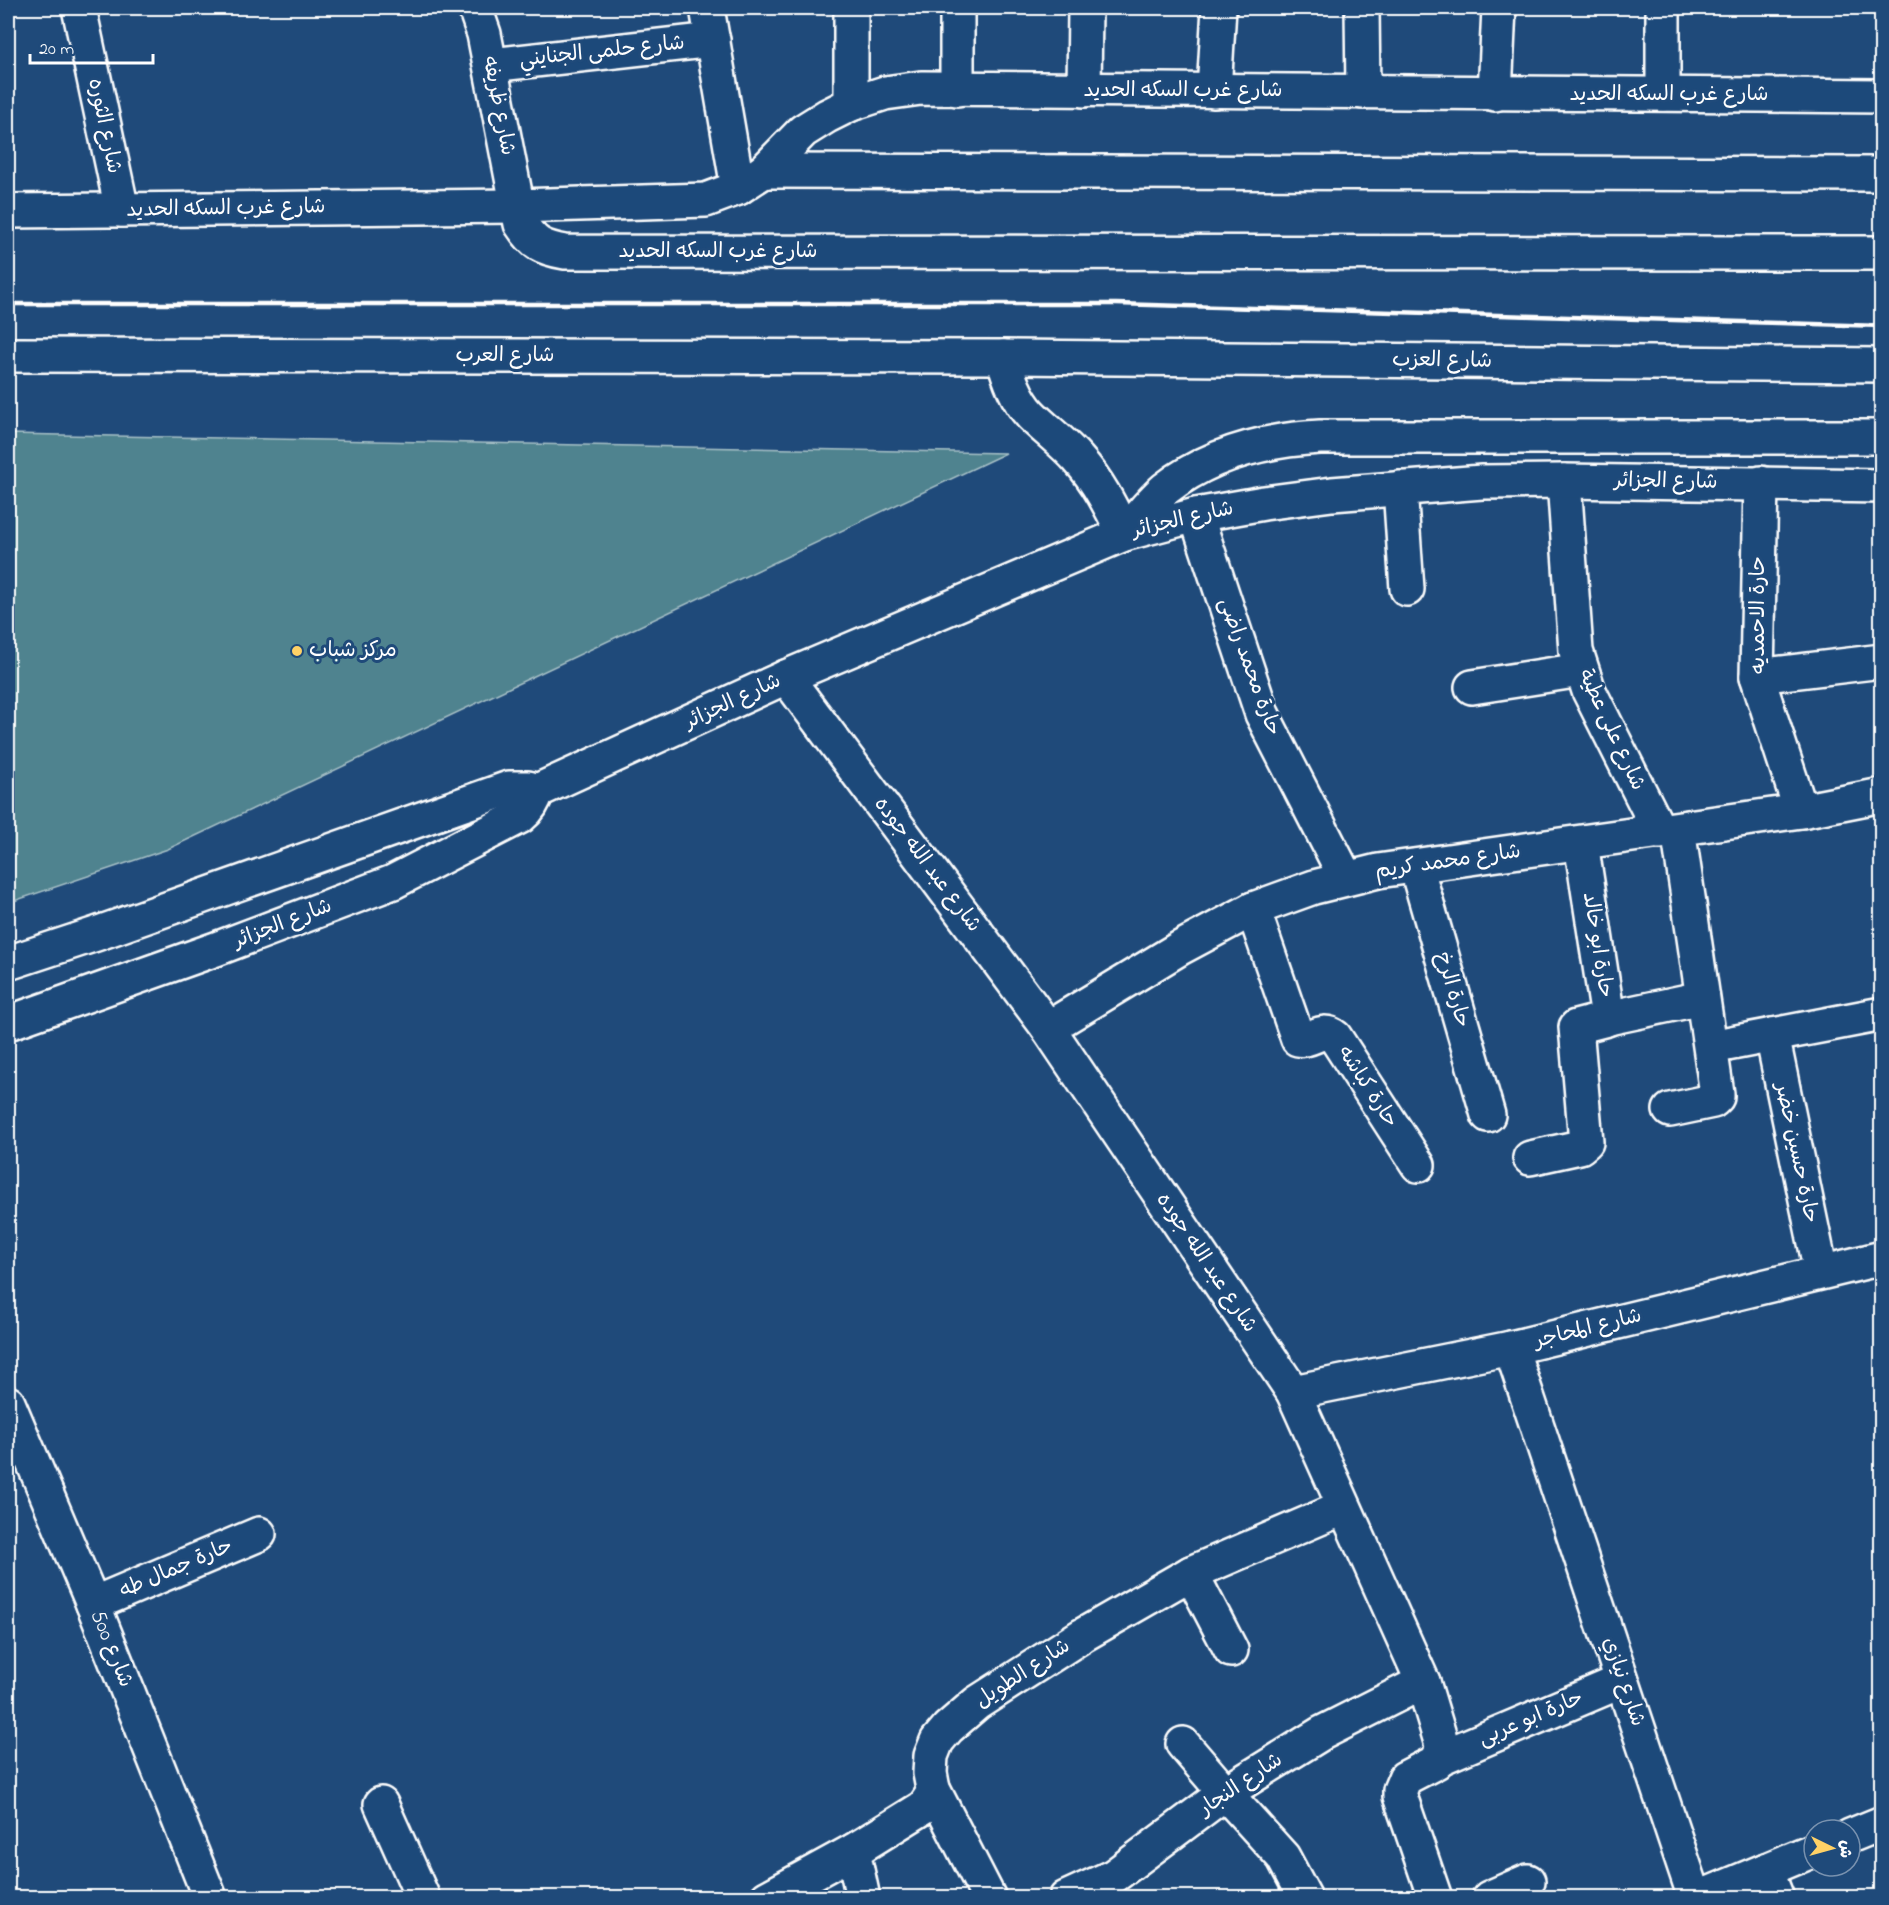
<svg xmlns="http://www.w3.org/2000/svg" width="1889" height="1905" font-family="'Indie Flower','Playpen Sans Arabic',sans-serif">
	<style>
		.garden { fill: #50838f; stroke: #a8c1c7; stroke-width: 1.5 }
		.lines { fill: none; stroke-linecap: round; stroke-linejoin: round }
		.minor-casing { stroke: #fff; stroke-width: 38 }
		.tertiary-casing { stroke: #fff; stroke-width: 38 }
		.trunk-casing { stroke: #fff; stroke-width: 38 }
		.motorway-casing { stroke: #fff; stroke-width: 38 }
		.minor { stroke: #1f4a7a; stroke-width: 33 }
		.tertiary { stroke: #1f4a7a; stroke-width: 33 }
		.trunk { stroke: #1f4a7a; stroke-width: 33 }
		.motorway { stroke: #1f4a7a; stroke-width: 33 }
		.rail { stroke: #fff; stroke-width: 4.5 }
		.poi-dot { fill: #ffd166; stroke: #1f4a7a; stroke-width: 2 }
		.labels { text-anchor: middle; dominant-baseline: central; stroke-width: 6; stroke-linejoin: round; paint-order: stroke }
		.street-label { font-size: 21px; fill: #fff; stroke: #1f4a7a }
		.poi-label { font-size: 21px; fill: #fff; stroke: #1f4a7a; text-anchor: start }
	</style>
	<rect width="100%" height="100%" fill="#1f4a7a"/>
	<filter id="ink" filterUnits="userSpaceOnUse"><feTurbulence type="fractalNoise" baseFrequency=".0167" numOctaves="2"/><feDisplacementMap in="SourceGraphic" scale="12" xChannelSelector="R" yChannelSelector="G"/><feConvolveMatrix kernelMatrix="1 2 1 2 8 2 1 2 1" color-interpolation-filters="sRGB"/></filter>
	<g filter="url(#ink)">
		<path class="garden" d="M8,434l998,19 -838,396 -160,54z"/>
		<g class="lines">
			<defs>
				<g id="minor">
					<path d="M79,8l43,202"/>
					<path d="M475,8l9,26 37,190c13,20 21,24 44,28l1317,1"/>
					<path d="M707,8l31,180"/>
					<path d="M1362,8l1,84"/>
					<path d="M491,65l222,-25"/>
					<path d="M957,89v-81"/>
					<path d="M1084,90l1,-82"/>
					<path d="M1214,91l5,-83"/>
					<path d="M1495,94l4,-86"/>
					<path d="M1663,94v-86"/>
					<path d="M851,104v-96"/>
					<path d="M8,211l509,-5 189,-6 32,-12 26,-17 39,-40 24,-15 24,-12 34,-11 36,-5 961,8"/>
					<path d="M8,355l995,2 879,8"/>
					<path d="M1564,481l12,170 13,40 71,141"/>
					<path d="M1761,483l-4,193 44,135"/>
					<path d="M1400,488l7,101"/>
					<path d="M1196,515l66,199 84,164"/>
					<path d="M1757,676l125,-15"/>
					<path d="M786,677l262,351 245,364 130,290 19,63 -2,13 -4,4 -31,16 -5,12v6l35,102"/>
					<path d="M1472,687l109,-17"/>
					<path d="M1416,866l72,249"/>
					<path d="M1253,909l45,130c14,3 23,-13 37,-2l83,128"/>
					<path d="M1608,1018l94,-20"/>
					<path d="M1048,1028l132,-80 73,-39 61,-22 64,-16 423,-60 81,-16"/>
					<path d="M1772,1035l49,237"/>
					<path d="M1711,1047l171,-33"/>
					<path d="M1670,1110l43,-9 4,-4v-3l-39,-265"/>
					<path d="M1530,1158l50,-11 6,-5 -10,-115 31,-8 1,-1 -27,-175"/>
					<path d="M1511,1348l181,541 6,6h8l108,-45"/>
					<path d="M1293,1392l218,-44 371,-90"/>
					<path d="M8,1403l85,201 117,294"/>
					<path d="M1191,1573l40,77"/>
					<path d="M93,1604l166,-70"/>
					<path d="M1183,1744l42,49 58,64 22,41"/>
					<path d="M1440,1758l182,-77"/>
					<path d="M933,1789l56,109"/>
					<path d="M381,1804l42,94"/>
					<path d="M1850,1836l32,-13"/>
					<path d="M853,1851l10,47"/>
					<path d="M1766,1870l11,28"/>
					<path d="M767,1898l86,-47 71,-44 8,-12 1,-6 -3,-16 1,-17 6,-15 11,-13 29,-25 106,-68 108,-62 152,-65"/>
					<path d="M1066,1898l48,-22 111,-83 97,-60 101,-51"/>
					<path d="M1489,1898l39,-17"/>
				</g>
				<g id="tertiary">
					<path d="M1003,357c6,21 13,42 28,58 15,15 33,28 47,44 20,22 33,48 46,75"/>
					<path d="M8,963l88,-29 413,-146h19l9,3 249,-114 338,-143 72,-19 68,-12 68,-9 150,-12 82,-1 318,5"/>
					<path d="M8,1023l208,-74 177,-67 128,-66c9,-7 13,-14 16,-25"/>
				</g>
				<path id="trunk" d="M1124,534c13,-15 26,-32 41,-45 44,-35 100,-49 155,-52h562"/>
				<path id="motorway" d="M764,171l1118,3"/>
			</defs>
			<use href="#minor" class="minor-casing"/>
			<use href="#tertiary" class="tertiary-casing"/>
			<use href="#trunk" class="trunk-casing"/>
			<use href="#motorway" class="motorway-casing"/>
			<use href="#minor" class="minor"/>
			<use href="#tertiary" class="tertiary"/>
			<use href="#trunk" class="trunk"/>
			<use href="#motorway" class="motorway"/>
			<path class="rail" d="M8,304h1108l766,22"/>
		</g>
	</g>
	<circle class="poi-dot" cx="297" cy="651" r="6"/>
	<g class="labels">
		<g class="street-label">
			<text transform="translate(602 52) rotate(-6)">شارع حلمى الجنايني</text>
			<text x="1183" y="91">شارع غرب السكه الحديد</text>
			<text x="1669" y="95">شارع غرب السكه الحديد</text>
			<text transform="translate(498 106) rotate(79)">شارع ظريفه</text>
			<text transform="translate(104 126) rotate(78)">شارع الثوره</text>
			<text transform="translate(226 209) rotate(-1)">شارع غرب السكه الحديد</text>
			<text x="718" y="252">شارع غرب السكه الحديد</text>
			<text x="505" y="356">شارع العرب</text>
			<text transform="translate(1442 361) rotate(1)">شارع العزب</text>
			<text transform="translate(1666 482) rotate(1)">شارع الجزائر</text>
			<text transform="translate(1183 520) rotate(-13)">شارع الجزائر</text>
			<text transform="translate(1759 615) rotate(-90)">حارة الاحمديه</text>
			<text transform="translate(1249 667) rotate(70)">حارة محمد راضى</text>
			<text transform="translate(733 702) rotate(-25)">شارع الجزائر</text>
			<text transform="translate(1611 730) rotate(65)">شارع على عطية</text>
			<text transform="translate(1448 862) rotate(-8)">شارع محمد كريم</text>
			<text transform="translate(927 865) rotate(53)">شارع عبد الله جوده</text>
			<text transform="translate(283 924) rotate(-21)">شارع الجزائر</text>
			<text transform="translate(1597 945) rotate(81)">حارة ابو خالد</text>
			<text transform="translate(1452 990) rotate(74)">حارة الرخ</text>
			<text transform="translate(1367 1087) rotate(57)">حارة كباشه</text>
			<text transform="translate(1796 1153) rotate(78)">حارة حسين خضر</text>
			<text transform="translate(1206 1263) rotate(56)">شارع عبد الله جوده</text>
			<text transform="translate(1588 1329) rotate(-14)">شارع المحاجر</text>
			<text transform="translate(176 1569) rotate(-23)">حارة جمال طه</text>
			<text transform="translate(111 1649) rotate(68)">شارع 500</text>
			<text transform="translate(1023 1674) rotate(-33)">شارع الطويل</text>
			<text transform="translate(1623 1682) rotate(71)">شارع نيازي</text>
			<text transform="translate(1531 1719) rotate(-23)">حارة ابو عربى</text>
			<text transform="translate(1241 1785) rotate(-34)">شارع النجار</text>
		</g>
		<g class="poi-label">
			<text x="309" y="651">مركز شباب</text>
		</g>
	</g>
	<rect width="1889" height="1905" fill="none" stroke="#1f4a7a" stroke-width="30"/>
	<rect x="15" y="15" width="1859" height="1875" fill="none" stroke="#fff" stroke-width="2" filter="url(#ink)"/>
	<g transform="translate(1832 1848) rotate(95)"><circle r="28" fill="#1f4a7a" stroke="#7992af" stroke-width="1.5"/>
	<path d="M0-4.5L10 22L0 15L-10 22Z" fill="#ffd166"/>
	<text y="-9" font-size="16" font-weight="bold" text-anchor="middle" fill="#ffffff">ش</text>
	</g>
	<path d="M30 54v9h123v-9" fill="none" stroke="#ffffff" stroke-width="3"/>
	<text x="39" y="54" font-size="18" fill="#ffffff" stroke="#1f4a7a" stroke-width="4.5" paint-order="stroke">20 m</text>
</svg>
